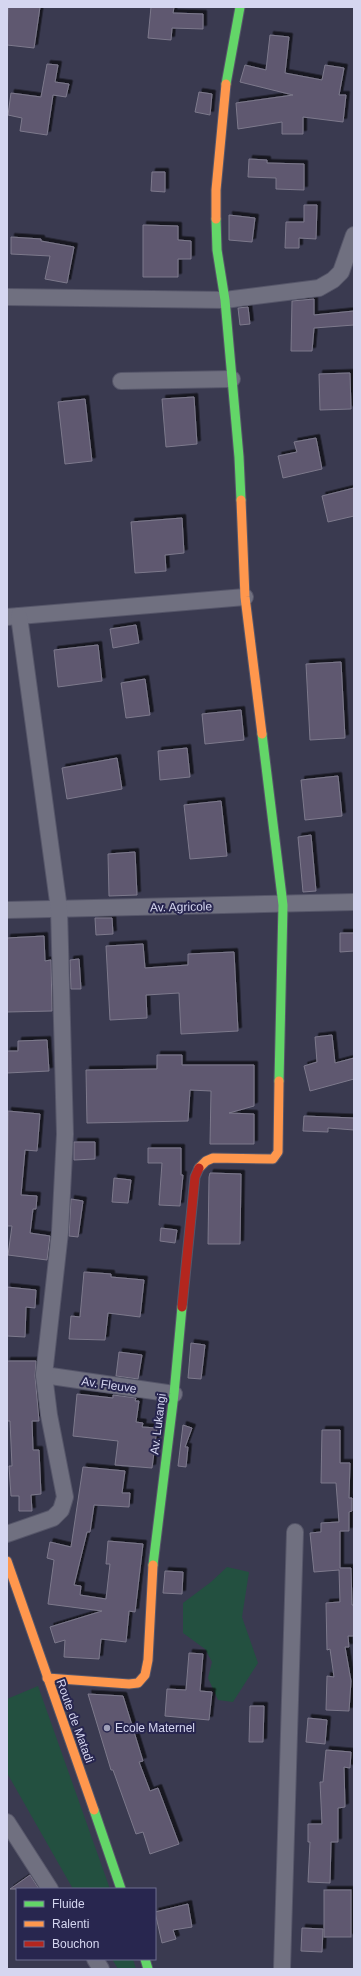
<svg xmlns="http://www.w3.org/2000/svg" width="361" height="1976" font-family="Helvetica,sans-serif">
	<style>
		.green { fill: #235040 }
		.building { fill: #5e586f; stroke: #7d798c; filter: url(#shadow) }
		.lines { fill: none; stroke-linecap: round; stroke-linejoin: round }
		.street-casing { stroke: #565669; stroke-width: 18 }
		.fast-casing { stroke: #565669; stroke-width: 11 }
		.slow-casing { stroke: #565669; stroke-width: 11 }
		.jam-casing { stroke: #565669; stroke-width: 11 }
		.street { stroke: #707080; stroke-width: 16 }
		.fast { stroke: #63d668; stroke-width: 9 }
		.slow { stroke: #ff974d; stroke-width: 9 }
		.jam { stroke: #b3261e; stroke-width: 9 }
		.poi-dot { fill: #9f9fb8; stroke: #28264f; stroke-width: 1.5 }
		.labels { text-anchor: middle; dominant-baseline: central; stroke-width: 4; stroke-linejoin: round; paint-order: stroke }
		.street-label { font-size: 12px; fill: #d5d6f0; stroke: #28264f }
		.poi-label { font-size: 12px; fill: #d5d6f0; stroke: #28264f; text-anchor: start }
	</style>
	<defs>
		<filter id="shadow"><feDropShadow dx="3.5" dy="-3.5" stdDeviation="0" flood-color="#0009"/></filter>
	</defs>
	<rect width="100%" height="100%" fill="#3a3a50"/>
	<g class="green">
		<path d="M227,1567l22,5 -7,45 16,46 -25,39 -15,-2 -10,-22 4,-16 -7,-13 -22,-16v-30l28,-21z"/>
		<path d="M38,1686l72,203h-37l-66,-116v-74z"/>
		<path d="M112,1959h21l3,10h-18z"/>
	</g>
	<g class="building">
		<path d="M8,7h32l-6,41 -27,-3z"/>
		<path d="M151,7h23l-1,6 30,1v15l-31,-1 -1,12 -23,-2z"/>
		<path d="M270,35l19,2 -4,36 37,7 3,-15 19,3 -5,27h7l-3,27 -40,-5v17h-21v-12l-44,7 -2,-26 57,-8 -53,-13 5,-17 21,5z"/>
		<path d="M47,64l11,1 -3,17 14,2 -3,13 -13,-2 -6,40 -27,-4 2,-13 -14,-3 3,-22 30,4z"/>
		<path d="M199,92l13,2 -2,21 -15,-3z"/>
		<path d="M249,159l18,1v3l37,1v26l-28,-1v-11l-28,-1z"/>
		<path d="M152,172h13v20l-14,-1z"/>
		<path d="M304,205h13l-1,34 -17,-1v10h-14l1,-26h18z"/>
		<path d="M229,215l26,3 -3,24 -23,-2z"/>
		<path d="M143,225l35,1v14l13,1v18h-13v18h-35z"/>
		<path d="M11,237l30,2v2l33,6 -7,36 -22,-4 5,-23 -39,-2z"/>
		<path d="M314,299v16l40,-4v14l-40,3 -2,23h-21l1,-50z"/>
		<path d="M248,307l2,17 -10,1 -2,-17z"/>
		<path d="M350,373l1,36 -31,1 -1,-36z"/>
		<path d="M194,397l3,47 -31,3 -4,-48z"/>
		<path d="M85,399l7,62 -27,3 -7,-62z"/>
		<path d="M316,438l6,31 -39,9 -5,-22 19,-4 -3,-10z"/>
		<path d="M354,488v28l-26,6 -6,-26z"/>
		<path d="M182,518l2,35 -19,2 1,16 -31,2 -4,-51z"/>
		<path d="M136,625l3,18 -26,5 -3,-19z"/>
		<path d="M98,645l4,36 -44,6 -4,-37z"/>
		<path d="M341,662l4,76 -35,2 -4,-76z"/>
		<path d="M145,679l5,36 -24,3 -5,-35z"/>
		<path d="M241,710l3,30 -39,4 -3,-30z"/>
		<path d="M187,748l3,29 -30,3 -2,-29z"/>
		<path d="M117,758l5,31 -55,10 -5,-31z"/>
		<path d="M338,776l4,40 -37,4 -4,-40z"/>
		<path d="M221,801l6,55 -37,3 -6,-54z"/>
		<path d="M311,835l5,56 -13,1 -5,-55z"/>
		<path d="M135,852l2,43 -28,1 -1,-42z"/>
		<path d="M95,918h17l1,16 -17,1z"/>
		<path d="M340,933h14v18l-14,1z"/>
		<path d="M44,936l1,25 6,-1 1,51 -45,1v-74z"/>
		<path d="M143,944l2,24 43,-3v-11l46,-2 4,79 -57,3 -2,-41 -33,2 1,23 -37,2 -4,-74z"/>
		<path d="M79,959l2,30h-10l-1,-29z"/>
		<path d="M332,1035l3,28 19,-5v21l-44,12 -6,-25 13,-4 -2,-25z"/>
		<path d="M47,1040l2,31 -42,2v-22h11v-10z"/>
		<path d="M157,1055h25v10h72v41l-25,7 25,1v30h-44l1,-53 -21,-1 -2,31 -101,2 -1,-53 71,-1z"/>
		<path d="M8,1111l32,3 -3,37 -12,-1 -4,45 16,1 -1,13h-3l-3,24 20,3 -3,24 -39,-5 4,-29h-5z"/>
		<path d="M304,1116l50,2v12l-26,-2v4l-25,-1z"/>
		<path d="M74,1142h21v17l-21,1z"/>
		<path d="M148,1148h33v27h2l-3,31 -21,-1 3,-42h-14z"/>
		<path d="M210,1173l31,1 -1,70h-32l1,-67z"/>
		<path d="M114,1178l17,2 -3,23 -16,-1z"/>
		<path d="M71,1199l12,2 -5,36 -9,-1z"/>
		<path d="M161,1228l16,2 -2,13 -15,-2z"/>
		<path d="M84,1272l27,2v3l33,3 -4,37 -32,-4 -3,27 -36,-1 2,-23 9,1z"/>
		<path d="M7,1287l29,3 -1,18 -9,-1 -1,30 -18,-1z"/>
		<path d="M191,1343l14,2 -4,34 -13,-1z"/>
		<path d="M119,1352l23,3 -4,24 -22,-3z"/>
		<path d="M7,1361h29l-1,15 4,45h-7l1,29h6l2,44 -10,1 1,16h-13v-15h-8l-2,-30h3l-2,-45h-3z"/>
		<path d="M77,1394l36,4v-3l23,3 -1,3h4l-3,21 7,1 -1,4 15,1 -5,40 -37,-3 3,-24 -45,-5z"/>
		<path d="M183,1425l9,3 -7,19h3l-2,20 -8,-1z"/>
		<path d="M322,1430h18v33h10l-1,35h3v13l-3,1v19h-9v37h11l1,37h2v31h-6l1,11h-4l6,34 -2,30 -23,-1 1,-34 7,1 -4,-28 -3,1 -1,-47 14,-1 -1,-32 -25,2 -4,-39 11,-1v-9l18,-1 -3,-39h-15z"/>
		<path d="M83,1467l42,4 -3,22h8l-1,14 -35,-2 -4,27h-3l-13,53 7,1 -1,9 26,4 4,-35h-4l2,-23 35,3 -8,68 -6,-1 -3,31 -25,-3 -2,20 -35,-2 1,-17 -10,3 -5,-16 52,-16 -54,-7 6,-44 -7,-2 3,-16 21,5z"/>
		<path d="M165,1571l18,1 -1,22 -19,-1z"/>
		<path d="M189,1653l14,1 -3,37 12,1 -3,28 -44,-4 2,-27 19,1z"/>
		<path d="M88,1694l35,2 20,65 -4,1 11,29 8,-3 21,56 -29,10 -7,-22 -7,2 -23,-64h-2z"/>
		<path d="M250,1706h14l-1,36h-14z"/>
		<path d="M308,1718l19,2 -2,24 -19,-2z"/>
		<path d="M326,1750l25,2 -1,16 -6,-1 1,40 -7,1v34h-7l-1,41 -22,-1 2,-40h-2v-18h14l-2,-42h3z"/>
		<path d="M30,1875l9,14h-29z"/>
		<rect x="324" y="1890" width="27" height="47"/>
		<path d="M188,1904l4,23 -19,3 3,9 -14,4 -7,-31z"/>
		<path d="M302,1928l21,1 -1,23 -21,-1z"/>
	</g>
	<g class="lines">
		<defs>
			<g id="street">
				<path d="M7,297l218,3 94,-12 14,-8 8,-8 13,-37"/>
				<path d="M121,381l111,-2"/>
				<path d="M7,617l238,-20"/>
				<path d="M7,910l347,-8"/>
				<path d="M44,1375l130,19"/>
				<path d="M7,1534l46,-16 8,-8 4,-13 -16,-82 -5,-40 16,-143 5,-98 -6,-225 -40,-293"/>
				<path d="M7,1822l43,67"/>
				<path d="M95,1959l6,10"/>
				<path d="M282,1969l13,-437"/>
			</g>
			<g id="fast">
				<path d="M226,84l14,-77"/>
				<path d="M216,219l1,31 8,50 14,157 2,43"/>
				<path d="M262,734l21,171 -4,176"/>
				<path d="M153,1565l21,-171 8,-87"/>
				<path d="M94,1810l27,79"/>
				<path d="M145,1959l3,10"/>
			</g>
			<g id="slow">
				<path d="M216,219v-29l10,-106"/>
				<path d="M241,500l4,97 17,137"/>
				<path d="M199,1168l7,-7 7,-3 60,1 5,-7 1,-71"/>
				<path d="M7,1561l87,249"/>
				<path d="M47,1678l82,6 9,-1 7,-8 3,-15 5,-95"/>
			</g>
			<path id="jam" d="M182,1307l13,-130 4,-9"/>
		</defs>
		<use href="#street" class="street-casing"/>
		<use href="#fast" class="fast-casing"/>
		<use href="#slow" class="slow-casing"/>
		<use href="#jam" class="jam-casing"/>
		<use href="#street" class="street"/>
		<use href="#fast" class="fast"/>
		<use href="#slow" class="slow"/>
		<use href="#jam" class="jam"/>
	</g>
	<circle class="poi-dot" cx="107" cy="1728" r="4"/>
	<g class="labels">
		<g class="street-label">
			<text transform="translate(181 907) rotate(-1)">Av. Agricole</text>
			<text transform="translate(109 1385) rotate(8)">Av. Fleuve</text>
			<text transform="translate(158 1424) rotate(-83)">Av. Lukangi</text>
			<text transform="translate(75 1721) rotate(70)">Route de Matadi</text>
		</g>
		<g class="poi-label">
			<text x="115" y="1728">Ecole Maternel</text>
		</g>
	</g>
	<rect width="361" height="1976" fill="none" stroke="#d5d6f0" stroke-width="16"/>
	<rect x="16" y="1888" width="140" height="72" fill="#28264f" stroke="#6d6c8f"/>
	<rect x="24" y="1901" width="20" height="6" fill="#63d668" stroke="#6d6c8f"/>
	<text x="52" y="1908" font-size="12" fill="#d5d6f0">Fluide</text>
	<rect x="24" y="1921" width="20" height="6" fill="#ff974d" stroke="#6d6c8f"/>
	<text x="52" y="1928" font-size="12" fill="#d5d6f0">Ralenti</text>
	<rect x="24" y="1941" width="20" height="6" fill="#b3261e" stroke="#6d6c8f"/>
	<text x="52" y="1948" font-size="12" fill="#d5d6f0">Bouchon</text>
</svg>
